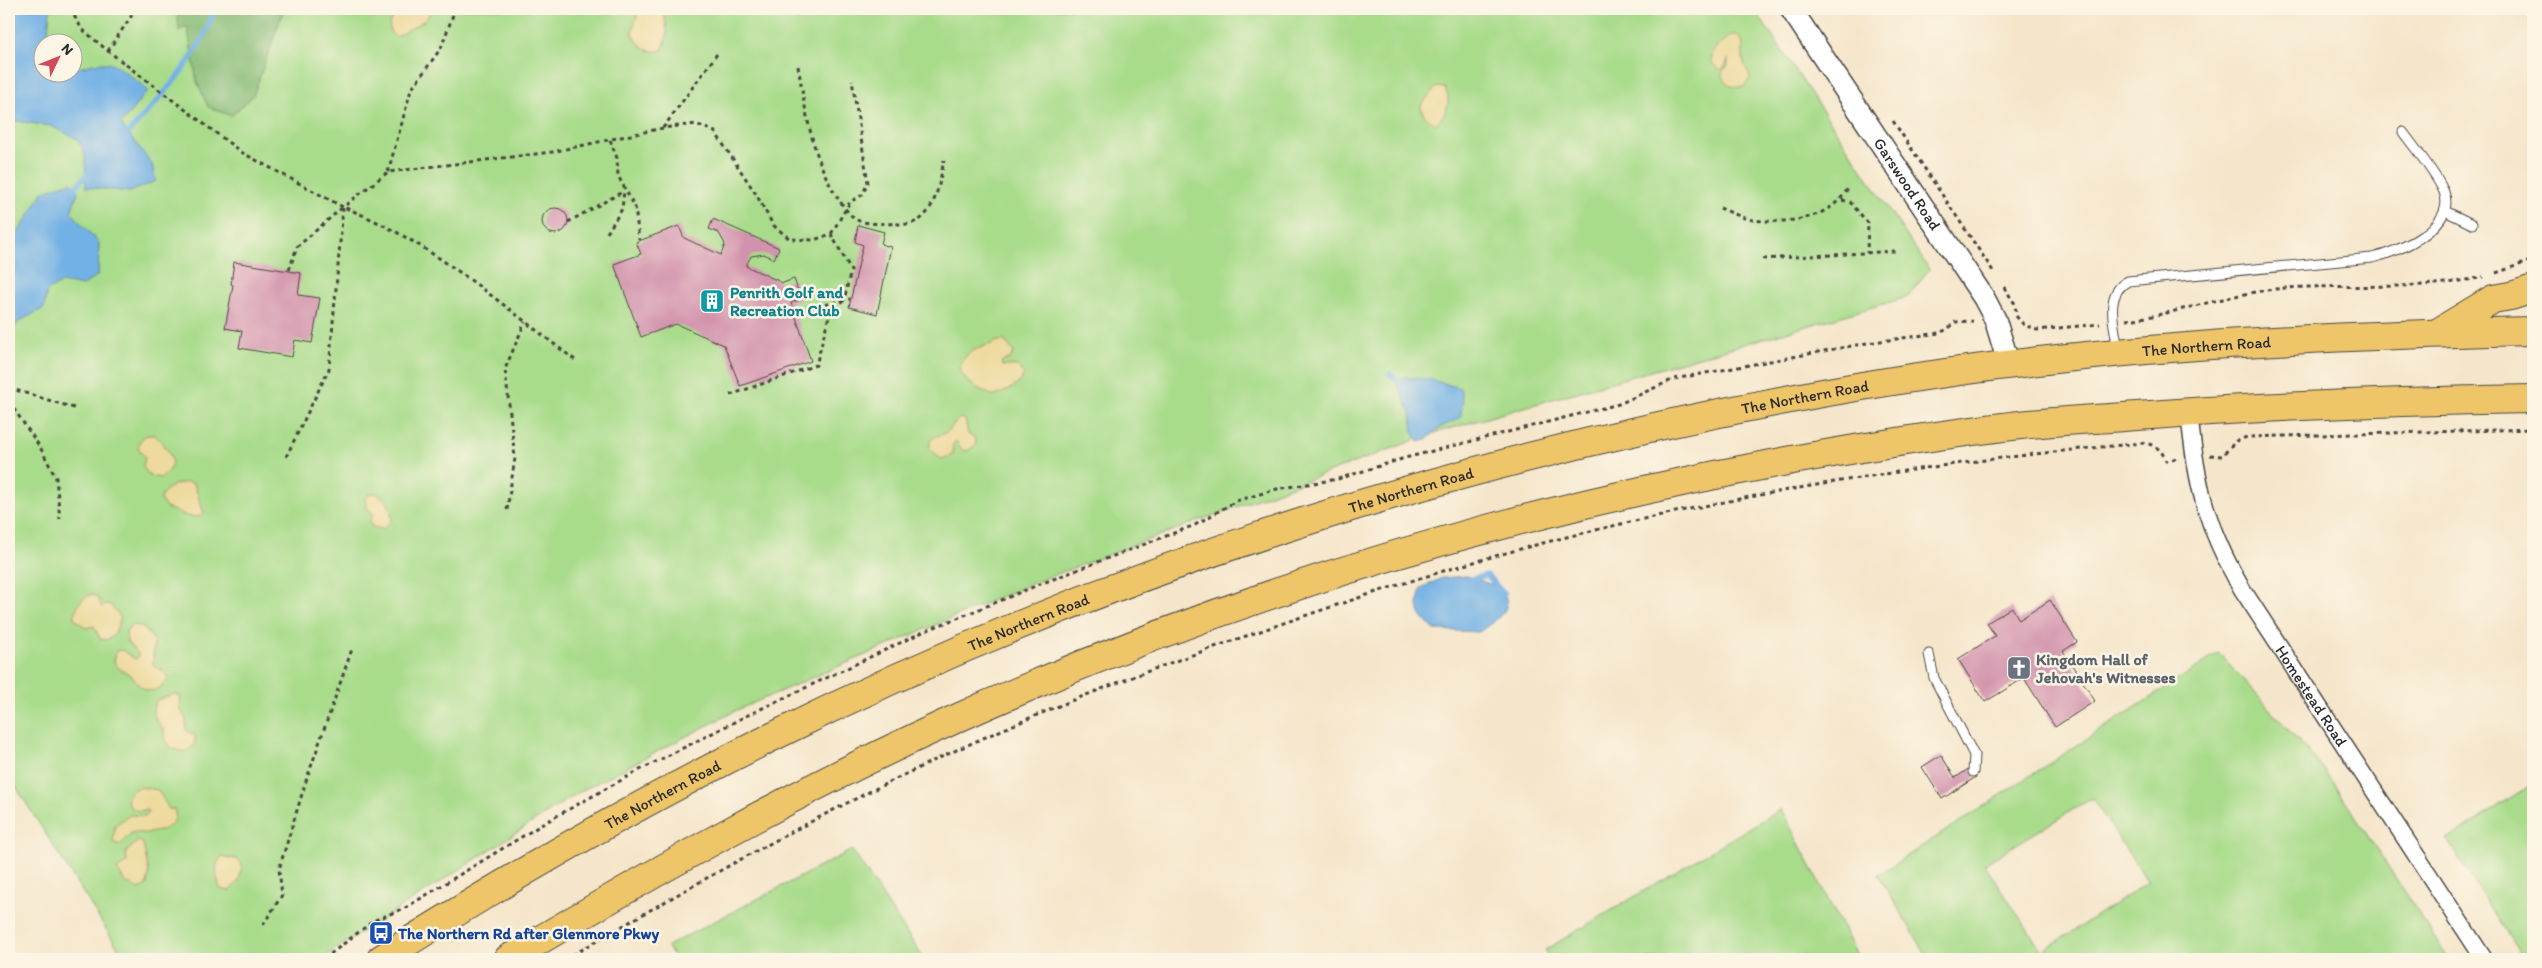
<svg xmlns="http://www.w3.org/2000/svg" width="2542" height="968" font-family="Itim,sans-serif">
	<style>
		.green { fill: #a8db8a; stroke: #6a835a; fill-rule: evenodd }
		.forest { fill: #86bb76; stroke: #587350 }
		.sand { fill: #eeda9e; stroke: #8c8264 }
		.water { fill: #72b1e5; stroke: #4e6e88 }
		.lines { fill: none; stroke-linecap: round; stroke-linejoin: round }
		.stream { stroke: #72b1e5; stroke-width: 5.5 }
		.building { fill: #d291ac }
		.service-casing { stroke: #494743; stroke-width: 11 }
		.minor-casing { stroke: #494743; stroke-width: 19 }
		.tertiary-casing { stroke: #494743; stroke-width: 24 }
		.trunk-casing { stroke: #494743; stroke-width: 30 }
		.motorway-casing { stroke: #494743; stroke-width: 30 }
		.path { stroke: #494743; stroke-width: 3; stroke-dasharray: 4 4; stroke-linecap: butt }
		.service { stroke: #fff; stroke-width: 9 }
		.minor { stroke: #fff; stroke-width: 16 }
		.tertiary { stroke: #fff; stroke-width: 21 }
		.trunk { stroke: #eec569; stroke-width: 28 }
		.motorway { stroke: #eec569; stroke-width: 28 }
		.labels { text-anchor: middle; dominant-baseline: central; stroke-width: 5; stroke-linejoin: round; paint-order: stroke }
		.street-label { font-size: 16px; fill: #2b2b2b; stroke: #fcf5e5 }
		.culture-label { font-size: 16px; font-weight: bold; fill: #0d838f; stroke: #fcf5e5; text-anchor: start }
		.worship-label { font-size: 16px; font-weight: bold; fill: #5b616d; stroke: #fcf5e5; text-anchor: start }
		.transit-label { font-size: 16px; font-weight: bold; fill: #164399; stroke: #fcf5e5; text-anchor: start }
	</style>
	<rect width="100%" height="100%" fill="#fcf5e5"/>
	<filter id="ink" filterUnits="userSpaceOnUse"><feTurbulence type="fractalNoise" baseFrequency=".02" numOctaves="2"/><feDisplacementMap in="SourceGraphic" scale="10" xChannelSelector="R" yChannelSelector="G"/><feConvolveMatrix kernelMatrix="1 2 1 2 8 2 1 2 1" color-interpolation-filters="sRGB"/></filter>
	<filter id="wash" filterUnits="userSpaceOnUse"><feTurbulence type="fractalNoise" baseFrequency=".0096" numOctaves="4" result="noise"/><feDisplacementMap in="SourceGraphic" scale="20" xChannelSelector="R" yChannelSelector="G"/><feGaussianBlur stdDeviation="1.12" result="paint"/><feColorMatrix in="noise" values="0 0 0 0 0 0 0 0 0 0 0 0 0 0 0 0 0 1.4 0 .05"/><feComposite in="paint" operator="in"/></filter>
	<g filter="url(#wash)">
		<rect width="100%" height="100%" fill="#f5e6cb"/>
		<g class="green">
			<path d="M9,9h1745l175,260 -21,28 -477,137 -398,149 -296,127 -156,81 -260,168h-196l-116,-183zM42,42h30v30h-30z"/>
			<path d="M2219,653l104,115 126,191h-520l-51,-84zM2092,798l56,84 -106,69 -58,-87z"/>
			<path d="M2533,783v176h-9l-77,-119z"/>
			<path d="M1781,809l78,150h-310l-4,-9z"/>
			<path d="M852,850l72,109h-248l-9,-13z"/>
		</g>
		<path class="forest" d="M177,9h107l-31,87 -22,20 -23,-9 -11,-25 -10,-56 -8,5z"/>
		<g class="sand">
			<path d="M401,9h27l1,6 -4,5 -29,17 -6,-5 -1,-9z"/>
			<path d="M633,9h29c5,16 8,26 0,41 -15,5 -24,-5 -30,-18l5,-16z"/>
			<path d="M1732,35h5c9,7 5,14 6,24 1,7 6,12 7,20l-7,8c-11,2 -19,-4 -21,-15l6,-6v-7l-3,8 -5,3 -8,-7c-2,-12 10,-22 20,-28z"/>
			<path d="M1436,87l9,1c7,13 1,26 -9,36 -8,-3 -15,-10 -15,-19z"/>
			<path d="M998,341h7l9,11 -4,7 -9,3 2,4h14l7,8c-5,13 -16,16 -29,22 -14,-4 -48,-22 -29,-40 8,-8 22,-10 32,-15z"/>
			<path d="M961,418l4,1 3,15 7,4 1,7 -9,6 -5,-1 -6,-9 -3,3v11l-12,4 -11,-11v-7c5,-6 9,-5 15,-8 7,-4 9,-12 16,-15z"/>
			<path d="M147,435h8c14,14 26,30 6,43l-11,-2 -7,-9 2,-10c-9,-9 -9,-15 2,-22z"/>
			<path d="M189,482l5,2 10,29 -3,3c-18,3 -19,-4 -35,-8l-6,-9c7,-13 14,-15 29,-17z"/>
			<path d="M376,493c12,7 15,14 16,27l-9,9 -11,-2 -2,-7 3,-7 -6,-5 -2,-8 4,-6z"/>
			<path d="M92,594l6,4 4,9 3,-3 6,1 10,13 -7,17 -7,5 -7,-1 -6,-13 -8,2 -12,-10c3,-13 5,-19 18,-24z"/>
			<path d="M131,625l11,1 12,14 -1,25 12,7 4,6c-5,10 -19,18 -29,8 -4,-4 -7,-10 -11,-12 -7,-4 -11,-5 -15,-12l2,-11 6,-1 13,9 3,-2v-4l-11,-11 -1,-11z"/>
			<path d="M175,694l6,3 -1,11 6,11v11l10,7 -2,8 -6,6c-14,1 -26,-6 -24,-21 -8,-9 -15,-19 -7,-30z"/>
			<path d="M139,787l19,3 11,19h5c7,17 -14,23 -27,24 -4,1 -9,-1 -12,-1 -7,1 -10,9 -15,13l-7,-3 2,-17 15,-10 16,1 3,-5 -3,-1 -8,1 -8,-4 -3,-8 4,-8z"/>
			<path d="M138,841l5,2 6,30 -2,12 -8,4 -14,-7 -8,-13 10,-7 -1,-10z"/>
			<path d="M221,857l16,2 5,6 -3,16 -10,10 -9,-2c-3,-12 -7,-22 1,-32z"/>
		</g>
		<g class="water">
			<path d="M9,9h39l2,2 -3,31h-5v30h30l1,-2c42,-15 42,-5 75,20l-27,34 31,40 4,17 -26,11 -44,-5 -1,-32 -7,-16 -27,-13 -42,-6z"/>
			<path d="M71,182l7,10 -7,20 28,31 -1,32 -16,11 -20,-4 -15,9 -3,17 -24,13 -11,12v-86l35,-56z"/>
			<path d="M1404,377l24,2 32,9 3,13 -3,17 -21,10 -13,12 -7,2 -6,-10 -2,-19 -14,-29z"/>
			<path d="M1467,576l34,12 6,14 -2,8 -9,10 -17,12 -44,-2c-17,-15 -20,-19 -14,-42l21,-10z"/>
		</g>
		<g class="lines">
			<g class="stream">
				<path d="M123,138c36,-38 75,-78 92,-129"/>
				<path d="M71,192l19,-21"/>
				<path d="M1390,374l13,11"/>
				<path d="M1468,580l19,-5 17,19"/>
			</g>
		</g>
		<g id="blocks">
			<g class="building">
				<circle cx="555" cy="221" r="13"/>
				<path d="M713,219l66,29 -5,11 -10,-5 -13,2 -5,10 37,17 11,-4 7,20 -10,4 20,58 -71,25 -16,-41 -48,-21 -35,13 -27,-73 27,-10 -5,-12 43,-16 5,12 37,17 4,-11 -6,-11 -10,-4z"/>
				<path d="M858,225l26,7 -3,12 10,3 -14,67 -28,-7 14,-62 -8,-3z"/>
				<path d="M234,262l67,11 -3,22 22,3 -8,45 -17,-3 -3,17 -53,-9 3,-17 -17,-3 8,-43 -2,-1z"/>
				<path d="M2050,600l27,42 -14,9 32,50 -40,26 -31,-49 -39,24 -27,-43 37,-23 -8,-13 25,-16 7,13z"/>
				<path d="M1941,755l14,23 15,-10 6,9 -34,22 -20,-32z"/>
			</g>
		</g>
	</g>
	<g filter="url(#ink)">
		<use href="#blocks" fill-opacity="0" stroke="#494743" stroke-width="1"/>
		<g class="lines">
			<defs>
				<g id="service">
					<path d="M2445,211l27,13"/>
					<path d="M2118,350c-3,-23 -15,-56 10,-69l244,-23c26,-6 85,-31 72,-66 -8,-19 -28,-42 -41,-60"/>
					<path d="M1929,654l5,24 40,77 -1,17"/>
				</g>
				<g id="minor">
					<path id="s1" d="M2189,412c7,72 17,115 53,177l242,370"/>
				</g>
				<g id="tertiary">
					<path id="s2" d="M1791,9l193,289 11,21 14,46"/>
				</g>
				<g id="trunk">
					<path id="s3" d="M381,959c125,-79 254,-154 387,-220 344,-172 715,-288 1094,-353 222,-38 447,-50 671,-55"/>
					<path d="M508,959c144,-86 290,-169 443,-238 266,-121 549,-207 836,-260 77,-14 155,-27 233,-36 39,-4 78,-6 117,-9 132,-10 264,-15 396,-17"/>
				</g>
				<path id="motorway" d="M2437,333l56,-34 18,-3 22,-7"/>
			</defs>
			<use href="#service" class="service-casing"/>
			<use href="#minor" class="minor-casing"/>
			<use href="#tertiary" class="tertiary-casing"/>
			<use href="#trunk" class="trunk-casing"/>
			<use href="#motorway" class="motorway-casing"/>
			<g class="path">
				<path d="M70,9l12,20 26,22 133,101 102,55 45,-35 164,-20 111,-24 33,-4 19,8 41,62 17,31 17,14 24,1 17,-6 19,-32 12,-7 6,-12 -16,-103"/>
				<path d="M108,51l28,-42"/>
				<path d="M798,66c8,47 14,93 41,134 5,7 11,16 18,20 11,5 30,3 42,4 35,4 40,-39 45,-64"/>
				<path d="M1893,121l102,153"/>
				<path d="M663,128l54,-74"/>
				<path d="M610,140l7,18 1,18 17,31 4,33"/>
				<path d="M388,172l23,-82 30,-42 13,-36"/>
				<path d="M1842,200l8,2 18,21 -1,30"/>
				<path d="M1720,208c10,4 22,10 33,12 33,4 78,0 95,-32"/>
				<path d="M568,222l56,-31"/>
				<path d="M607,233l15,-24 2,-18"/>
				<path d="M1763,259l132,-8"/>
				<path d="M289,270l8,-23 46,-40c86,33 159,98 232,153"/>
				<path d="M2496,273l37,-13"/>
				<path d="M2004,287l11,17 1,9"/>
				<path d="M794,312l50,-12 7,-30 -20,-36"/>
				<path d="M2016,316l8,9 13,5 63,-6"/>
				<path d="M2126,320c54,-6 105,-28 160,-32 65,-4 133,3 197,-11"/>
				<path d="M9,388l65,20"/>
				<path d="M730,395l86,-30 13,-49 15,-16 6,-1"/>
				<path d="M9,402l31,45 16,31 4,41"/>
				<path d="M2210,455l12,1 14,-15 11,-4 286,-8"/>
				<path d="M286,457l43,-88 14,-161"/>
				<path d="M507,510l8,-52 -10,-89 20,-47"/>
				<path d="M263,925l19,-30 -3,-26 27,-88 46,-132"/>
				<path d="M324,959l49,-38 32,-13 141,-86 90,-50 110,-56 177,-84 125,-51 147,-56 41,-24 41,-12 61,-10 67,-21 214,-54 55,-25 193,-36 72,-10 9,-4 7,-7 18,-1"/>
				<path d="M566,959c114,-67 229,-132 348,-189 108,-52 222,-96 335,-135 98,-34 197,-67 298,-93 196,-50 396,-81 597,-99 12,2 18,7 22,18l11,-3"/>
			</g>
			<use href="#service" class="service"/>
			<use href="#minor" class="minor"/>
			<use href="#tertiary" class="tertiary"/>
			<use href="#trunk" class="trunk"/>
			<use href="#motorway" class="motorway"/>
		</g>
	</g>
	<defs>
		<symbol id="building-square" viewBox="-11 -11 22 22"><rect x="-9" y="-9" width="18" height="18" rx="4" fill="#0f9aa8" stroke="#fcf5e5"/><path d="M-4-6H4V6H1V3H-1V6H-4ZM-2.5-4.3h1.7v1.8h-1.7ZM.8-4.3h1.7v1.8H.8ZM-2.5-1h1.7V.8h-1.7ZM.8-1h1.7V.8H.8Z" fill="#fff"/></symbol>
		<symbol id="church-square" viewBox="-11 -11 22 22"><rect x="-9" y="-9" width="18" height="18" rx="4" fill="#6b7280" stroke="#fcf5e5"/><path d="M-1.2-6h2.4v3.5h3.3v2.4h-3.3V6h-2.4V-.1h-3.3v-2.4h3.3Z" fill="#fff"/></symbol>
		<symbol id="bus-square" viewBox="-11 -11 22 22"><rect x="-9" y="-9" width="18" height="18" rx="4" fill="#1a4fb4" stroke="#fcf5e5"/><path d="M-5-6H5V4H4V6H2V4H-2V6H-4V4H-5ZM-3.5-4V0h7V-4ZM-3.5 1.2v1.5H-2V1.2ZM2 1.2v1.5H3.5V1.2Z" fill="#fff"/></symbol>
	</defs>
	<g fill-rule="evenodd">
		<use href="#building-square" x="698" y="287" width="28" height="28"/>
		<use href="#church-square" x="2005" y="654" width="28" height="28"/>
		<use href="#bus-square" x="367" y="919" width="28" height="28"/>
	</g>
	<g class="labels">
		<g class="street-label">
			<text stroke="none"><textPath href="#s2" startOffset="210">Garswood Road</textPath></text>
			<text stroke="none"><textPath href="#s3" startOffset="1946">The Northern Road</textPath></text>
			<text stroke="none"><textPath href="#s3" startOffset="1541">The Northern Road</textPath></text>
			<text stroke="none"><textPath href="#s3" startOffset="1136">The Northern Road</textPath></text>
			<text stroke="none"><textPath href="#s3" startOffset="731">The Northern Road</textPath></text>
			<text stroke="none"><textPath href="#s1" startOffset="314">Homestead Road</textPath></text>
			<text stroke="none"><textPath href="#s3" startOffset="326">The Northern Road</textPath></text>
		</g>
		<g class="culture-label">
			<text x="730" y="292">Penrith Golf and<tspan x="730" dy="18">Recreation Club</tspan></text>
		</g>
		<g class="worship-label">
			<text x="2036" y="659">Kingdom Hall of<tspan x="2036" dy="18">Jehovah's Witnesses</tspan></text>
		</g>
		<g class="transit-label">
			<text x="398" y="933">The Northern Rd after Glenmore Pkwy</text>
		</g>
	</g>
	<rect width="2542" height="968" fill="none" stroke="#fcf5e5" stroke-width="30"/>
	<g transform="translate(58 58) rotate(47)"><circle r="24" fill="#fcf5e5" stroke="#a8a49b"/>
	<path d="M0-4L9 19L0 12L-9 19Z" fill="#d1495b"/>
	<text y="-8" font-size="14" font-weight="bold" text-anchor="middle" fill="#2b2b2b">N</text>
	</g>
</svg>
